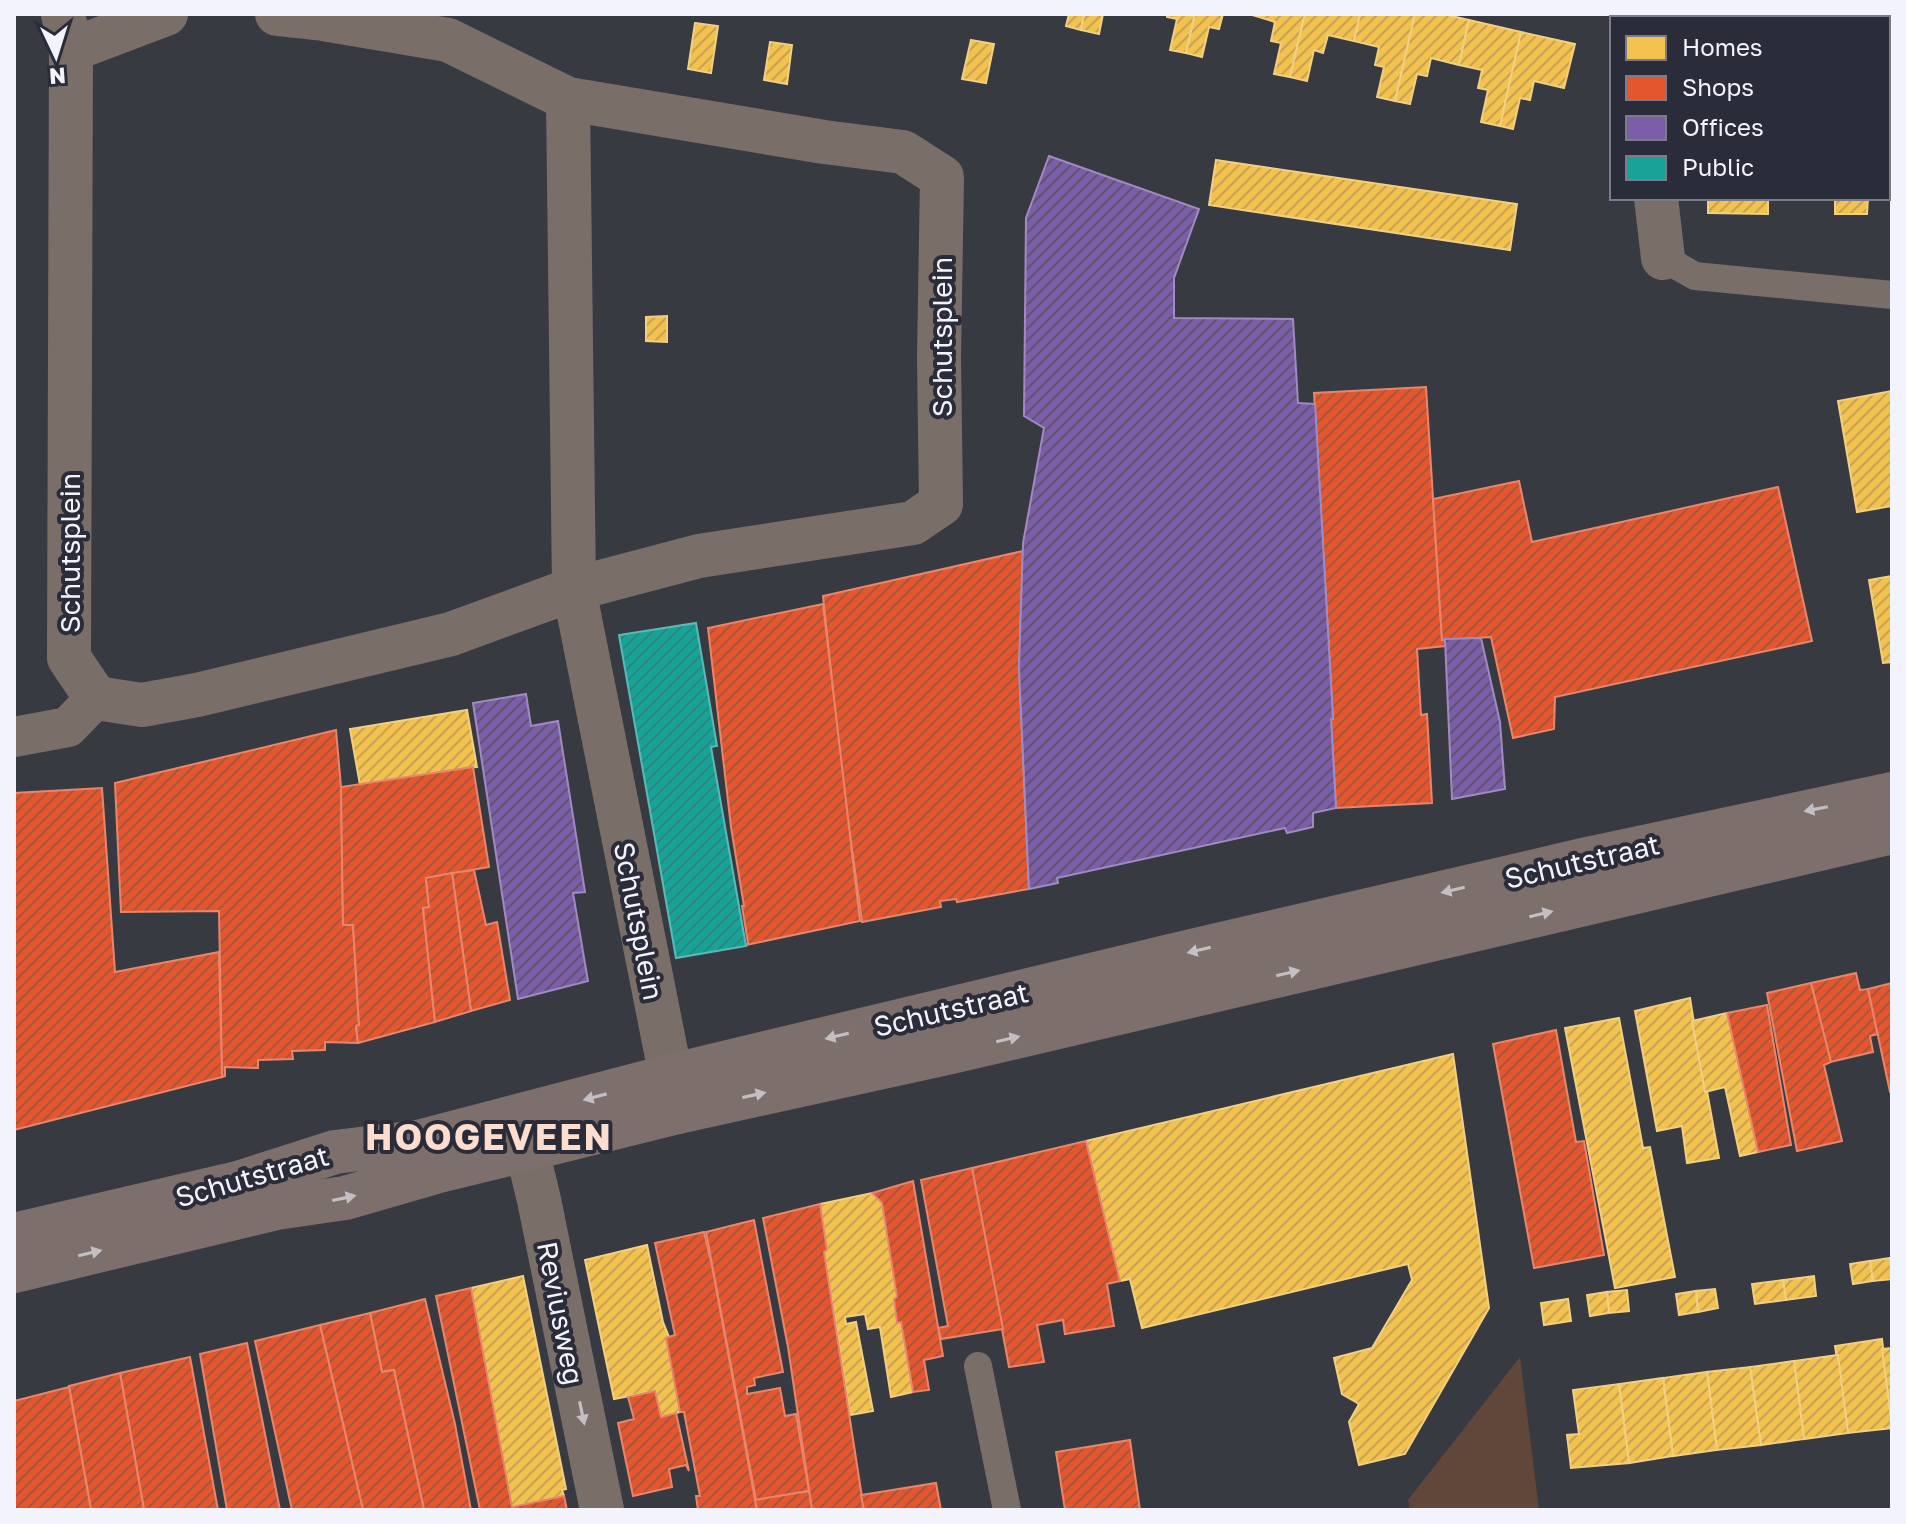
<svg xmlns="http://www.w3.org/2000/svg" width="1906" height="1524" font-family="'Golos Text',sans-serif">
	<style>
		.green { fill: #61463a }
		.homes { fill: url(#homes-hatch); stroke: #f2d082; stroke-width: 2 }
		.shops { fill: url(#shops-hatch); stroke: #e8866c; stroke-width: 2 }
		.offices { fill: url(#offices-hatch); stroke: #9f8bc1; stroke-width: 2 }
		.public { fill: url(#public-hatch); stroke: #59bbb6; stroke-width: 2 }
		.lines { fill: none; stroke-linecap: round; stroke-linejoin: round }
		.service { stroke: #7a6e69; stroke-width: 28 }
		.pedestrian { stroke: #7a6e69; stroke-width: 40 }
		.minor { stroke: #7a6e69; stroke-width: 44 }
		.secondary { stroke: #7d706c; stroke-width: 44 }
		.oneway { fill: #c3bfc3 }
		.oneway2 { fill: #c2bec2 }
		.labels { text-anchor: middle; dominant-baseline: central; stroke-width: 8; stroke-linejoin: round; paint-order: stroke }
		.street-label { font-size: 28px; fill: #f2f3fd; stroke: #2b2c3a }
		.district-label { font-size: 36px; font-weight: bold; letter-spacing: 2px; fill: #fcddce; stroke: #2b2c3a }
	</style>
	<defs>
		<pattern id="homes-hatch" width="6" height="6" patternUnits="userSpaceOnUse" patternTransform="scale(2)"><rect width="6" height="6" fill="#f2c14e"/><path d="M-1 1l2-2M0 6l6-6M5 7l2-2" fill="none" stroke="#c8a34e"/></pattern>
		<pattern id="shops-hatch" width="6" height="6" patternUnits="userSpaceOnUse" patternTransform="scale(2)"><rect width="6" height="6" fill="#e4572e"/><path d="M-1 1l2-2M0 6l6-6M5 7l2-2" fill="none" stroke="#ae5238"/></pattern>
		<pattern id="offices-hatch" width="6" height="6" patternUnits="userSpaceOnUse" patternTransform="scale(2)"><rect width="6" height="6" fill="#7b5ea7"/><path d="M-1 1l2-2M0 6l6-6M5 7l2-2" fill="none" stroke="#605275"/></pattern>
		<pattern id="public-hatch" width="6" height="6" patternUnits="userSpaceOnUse" patternTransform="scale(2)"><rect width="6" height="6" fill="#17a398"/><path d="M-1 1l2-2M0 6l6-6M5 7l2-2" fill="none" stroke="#268881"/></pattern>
	</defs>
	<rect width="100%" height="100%" fill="#383a42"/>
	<path class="green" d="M1520,1357l19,153h-129l-2,-10z"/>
	<g class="homes">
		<path d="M1069,14h15l-3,16 -15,-4z"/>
		<path d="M1084,14h19l-4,20 -18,-4z"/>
		<path d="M1167,14h28l-9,39 -16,-3 7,-31 -10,-2z"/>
		<path d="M1195,14h28l-4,15 -10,-2 -7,30 -16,-4z"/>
		<path d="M1249,14h56l-15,63 -16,-3 7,-31 -10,-2 4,-19z"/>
		<path d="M1305,14h55l-6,27 -26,-6 -5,18 -9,-3 -7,31 -17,-4z"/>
		<path d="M1360,14h55l-20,87 -18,-4 7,-30 -9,-2 4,-18 -25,-6z"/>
		<path d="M1415,14h28l26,6 -10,45 -28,-7 -4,18 -10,-2 -7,30 -15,-3z"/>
		<path d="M1712,14l61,1 -1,3h-61z"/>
		<path d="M1469,20l52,12 -21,94 -19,-4 7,-32 -10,-2 4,-18 -23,-5z"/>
		<path d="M695,23l23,3 -7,47 -23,-4z"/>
		<path d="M1521,32l54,12 -11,44 -30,-7 -4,19 -10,-2 -7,31 -13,-3z"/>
		<path d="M971,40l23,4 -8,39 -24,-4z"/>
		<path d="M770,42l22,3 -5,39 -23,-4z"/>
		<path d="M1216,160l301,44 -7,46 -301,-45z"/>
		<path d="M1708,198h60v16l-60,-1z"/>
		<path d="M1835,198h33l-1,16h-32z"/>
		<path d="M667,316v26l-21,-1v-24z"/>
		<path d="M1892,391v115l-35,6 -19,-111z"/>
		<path d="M1892,576v86l-9,1 -14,-83z"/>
		<path d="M467,710l10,57 -117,18 -10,-56z"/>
		<path d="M1690,998l15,94 2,-1 12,67 -32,5 -5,-37 -25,5 -22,-120z"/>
		<path d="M1727,1013l31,139 -18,4 -15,-69 -20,5 -13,-71z"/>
		<path d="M1619,1018l24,130 7,-1 25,130 -60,11 -50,-260z"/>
		<path d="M1453,1054l36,254 -84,146 -46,11 -10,-43 10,-18 -17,-10 -8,-36 38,-10 40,-68 -4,-16 -266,64 -12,-49 -10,2 -34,-140z"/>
		<path d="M872,1193l10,10 15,94 -3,2 3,24 4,-1 12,70 -22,5 -11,-70 -12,2 -3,-15 -20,3 1,7 10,-2 17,89 -23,4 -26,-163 3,-2 -7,-46z"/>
		<path d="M647,1245l16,77 6,15 -3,1 14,74 -19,5 -6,-26 -41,8 -29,-139z"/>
		<path d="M1890,1258l2,21 -19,2 -3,-20z"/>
		<path d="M1870,1261l3,20 -20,3 -3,-20z"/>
		<path d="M523,1276l43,213 -4,1 2,6 -52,11 -41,-219z"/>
		<path d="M1814,1276l2,20 -30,4 -3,-20z"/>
		<path d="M1783,1280l3,20 -31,4 -3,-20z"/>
		<path d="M1715,1289l3,19 -20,4 -2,-21z"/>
		<path d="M1627,1290l2,21 -20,2 -2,-21z"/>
		<path d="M1696,1291l2,21 -19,3 -3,-21z"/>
		<path d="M1607,1292l2,21 -19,3 -3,-21z"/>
		<path d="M1568,1299l3,22 -27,4 -3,-22z"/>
		<path d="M1882,1339l10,89 -44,5 -13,-87z"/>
		<path d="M1892,1348v77l-10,-76z"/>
		<path d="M1838,1355l10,78 -44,6 -10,-78z"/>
		<path d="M1794,1361l10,78 -43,6 -11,-78z"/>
		<path d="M1750,1367l11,78 -44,5 -10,-78z"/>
		<path d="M1707,1372l10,78 -44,6 -10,-78z"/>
		<path d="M1663,1378l10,78 -44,7 -10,-79z"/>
		<path d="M1619,1384l10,79 -58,5 -4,-33 12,-1 -6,-44z"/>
	</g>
	<g class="shops">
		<path d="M1426,387l16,253 3,-1v7l-28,3 4,66 6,-1 5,89 -96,5 -5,-89h2l-19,-326z"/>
		<path d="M1519,481l13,61 246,-55 34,154 -257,56 -1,32 -41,9 -22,-101 -49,3 -9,-141z"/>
		<path d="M1023,551l-4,117 10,221 -72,13 -1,-3 -16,2 1,6 -79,15 -20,-146 -19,-180z"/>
		<path d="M823,604l37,317 -114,24 2,-2 -6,-37h2l-13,-79 -23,-199z"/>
		<path d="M336,730l5,57 2,138h10l6,100 -3,1 2,17 -33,-1v8l-33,1 1,8 -35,1v8l-33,-1v9l-3,1 -3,-166 -98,1 -6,-129z"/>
		<path d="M473,767l16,100 -63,11 3,29 -6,1 12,114 -77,21 -2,-17 3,-1 -6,-100h-10l-2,-138z"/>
		<path d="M102,788l13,184 104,-20 3,125 -208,53v-337z"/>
		<path d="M474,870l12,55 11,-3 13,78 -39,11 -19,-138z"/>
		<path d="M452,873l19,138 -36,11 -12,-114 6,-1 -3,-29z"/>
		<path d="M1856,973l4,17 8,-1 10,45 -8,2 3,16 -43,10 -19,-79z"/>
		<path d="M1811,983l20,79 -7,3 18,76 -45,10 -30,-158z"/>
		<path d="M1892,983v109h-2l-22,-103z"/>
		<path d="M1767,1005l24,140 -33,7 -31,-139z"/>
		<path d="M1556,1030l20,112 8,-1 20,114 -70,13 -41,-224z"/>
		<path d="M1086,1141l34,140 -13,3 7,42 -49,8 -2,-14 -26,5 7,37 -35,5 -37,-199z"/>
		<path d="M972,1168l31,161 -62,10 -3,-11 10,-2 -27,-146z"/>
		<path d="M913,1181l30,175 -19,4 5,30 -16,2 -12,-70 -4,1 -3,-24 3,-2 -15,-94 -10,-10z"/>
		<path d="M820,1204l7,46 -3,2 40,258h-52l-24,-163 -25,-129z"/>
		<path d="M754,1220l29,152 -29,6 1,7 -8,2v7l33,-6 5,28 11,-2 13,77 -53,9 -50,-268z"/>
		<path d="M704,1232l8,34 45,244h-59l-2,-14h4l-16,-84h-4l-14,-74 9,-3 -20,-92z"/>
		<path d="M471,1288l41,219 1,3h-33l-44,-214z"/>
		<path d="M425,1299l30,125 16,86h-47l-30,-140 -12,2 -12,-59z"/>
		<path d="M370,1313l12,59 12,-2 30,140h-61l-43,-185z"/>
		<path d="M320,1325l43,185h-71l-37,-169z"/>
		<path d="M247,1343l33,167h-53l-27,-156z"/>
		<path d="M190,1357l28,153h-74l-24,-137z"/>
		<path d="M120,1373l24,137h-53l-22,-124z"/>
		<path d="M69,1387l22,123h-77v-109z"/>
		<path d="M655,1391l6,26 15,-4 13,58 -3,-6 -17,4 3,18 -39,9 -15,-73 16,-4 -6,-22z"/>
		<path d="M1130,1440l10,70h-75l-9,-58z"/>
		<path d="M936,1483l5,27h-77l-3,-15z"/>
		<path d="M809,1491l3,19h-55l-2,-10z"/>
		<path d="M564,1496l3,14h-54l-1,-3z"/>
	</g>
	<g class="offices">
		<path d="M1049,156l150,53 -25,69v40l119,1 5,84 17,1 18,315h-2l5,89 -23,5v14l-26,6 -2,-5 -228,50 1,5 -29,6 -10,-221 4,-125 21,-115 -20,-12 2,-198z"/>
		<path d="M1481,638l19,84 5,67 -53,10 -7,-160z"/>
		<path d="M526,694l5,32 27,-5 27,171 -12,1 15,88 -70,18 -45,-296z"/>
	</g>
	<path class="public" d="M696,623l21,123 -6,1 35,199 -70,12 -57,-323z"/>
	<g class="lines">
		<g class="service">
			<path d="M1663,258l32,18 197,19"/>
			<path d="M978,1366l29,144"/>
		</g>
		<path class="pedestrian" d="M14,737l54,-10 28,-29"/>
		<g class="minor">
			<path d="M63,14l8,36 -2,608 27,40 46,7 55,-10 254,-61 123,-45 104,523"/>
			<path d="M277,14l46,5 125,21 120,59 256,43 79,10 39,25 -3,181 2,146 -28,19 -214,33 -125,33 -6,-490"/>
			<path d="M1652,18v-4"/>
			<path d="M71,50l95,-36"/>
			<path d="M1656,198l7,60"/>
			<path d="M519,1117l20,83 63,310"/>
		</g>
		<g class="secondary">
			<path d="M14,1235l224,-52 97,-31 83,-10 252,-66 505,-121 408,-95 309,-66"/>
			<path d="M14,1271l262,-63 69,-10 90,-26 243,-60 273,-60 941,-220"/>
		</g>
	</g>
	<defs><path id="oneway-solid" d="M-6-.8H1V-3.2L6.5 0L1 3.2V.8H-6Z" transform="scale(2)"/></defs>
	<g class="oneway">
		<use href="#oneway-solid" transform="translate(1816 809) rotate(169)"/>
		<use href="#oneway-solid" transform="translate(1453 890) rotate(167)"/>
		<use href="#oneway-solid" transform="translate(1541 914) rotate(-13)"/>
		<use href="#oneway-solid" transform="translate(1199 950) rotate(167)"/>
		<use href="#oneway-solid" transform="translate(1288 973) rotate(-13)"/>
		<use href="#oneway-solid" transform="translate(837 1036) rotate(167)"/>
		<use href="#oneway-solid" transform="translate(1008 1039) rotate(-13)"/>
		<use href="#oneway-solid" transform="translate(754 1095) rotate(-12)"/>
		<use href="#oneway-solid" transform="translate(595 1097) rotate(165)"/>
		<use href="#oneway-solid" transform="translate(344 1198) rotate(-12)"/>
		<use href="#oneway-solid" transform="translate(90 1253) rotate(-13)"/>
	</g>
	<use class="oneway2" href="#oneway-solid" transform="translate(582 1413) rotate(78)"/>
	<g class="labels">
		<g class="street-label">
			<text transform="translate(941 337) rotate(-90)">Schutsplein</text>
			<text transform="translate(69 553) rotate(-90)">Schutsplein</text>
			<text transform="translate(1582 861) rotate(-13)">Schutstraat</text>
			<text transform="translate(639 921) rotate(79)">Schutsplein</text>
			<text transform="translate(951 1009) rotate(-13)">Schutstraat</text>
			<text transform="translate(252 1176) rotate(-16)">Schutstraat</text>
			<text transform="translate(561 1313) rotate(79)">Reviusweg</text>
		</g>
		<g class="district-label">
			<text x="489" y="1136">HOOGEVEEN</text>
		</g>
	</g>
	<rect width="1906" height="1524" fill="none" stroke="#f2f3fd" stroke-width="32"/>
	<rect x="1610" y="16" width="280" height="184" fill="#2b2c3a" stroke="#7b7c88" stroke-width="2"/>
	<rect x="1626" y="36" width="40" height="24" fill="#f2c14e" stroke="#7b7c88" stroke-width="2"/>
	<text x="1682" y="56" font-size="24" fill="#f2f3fd">Homes</text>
	<rect x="1626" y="76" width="40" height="24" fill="#e4572e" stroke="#7b7c88" stroke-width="2"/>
	<text x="1682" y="96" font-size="24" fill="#f2f3fd">Shops</text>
	<rect x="1626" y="116" width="40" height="24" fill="#7b5ea7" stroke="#7b7c88" stroke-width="2"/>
	<text x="1682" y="136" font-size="24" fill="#f2f3fd">Offices</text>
	<rect x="1626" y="156" width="40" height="24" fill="#17a398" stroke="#7b7c88" stroke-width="2"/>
	<text x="1682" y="176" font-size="24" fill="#f2f3fd">Public</text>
	<g transform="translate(56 56) rotate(176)" stroke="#2b2c3a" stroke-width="6" paint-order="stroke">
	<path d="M0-6L14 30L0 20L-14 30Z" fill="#f2f3fd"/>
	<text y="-12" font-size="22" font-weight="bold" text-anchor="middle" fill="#f2f3fd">N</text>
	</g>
</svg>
